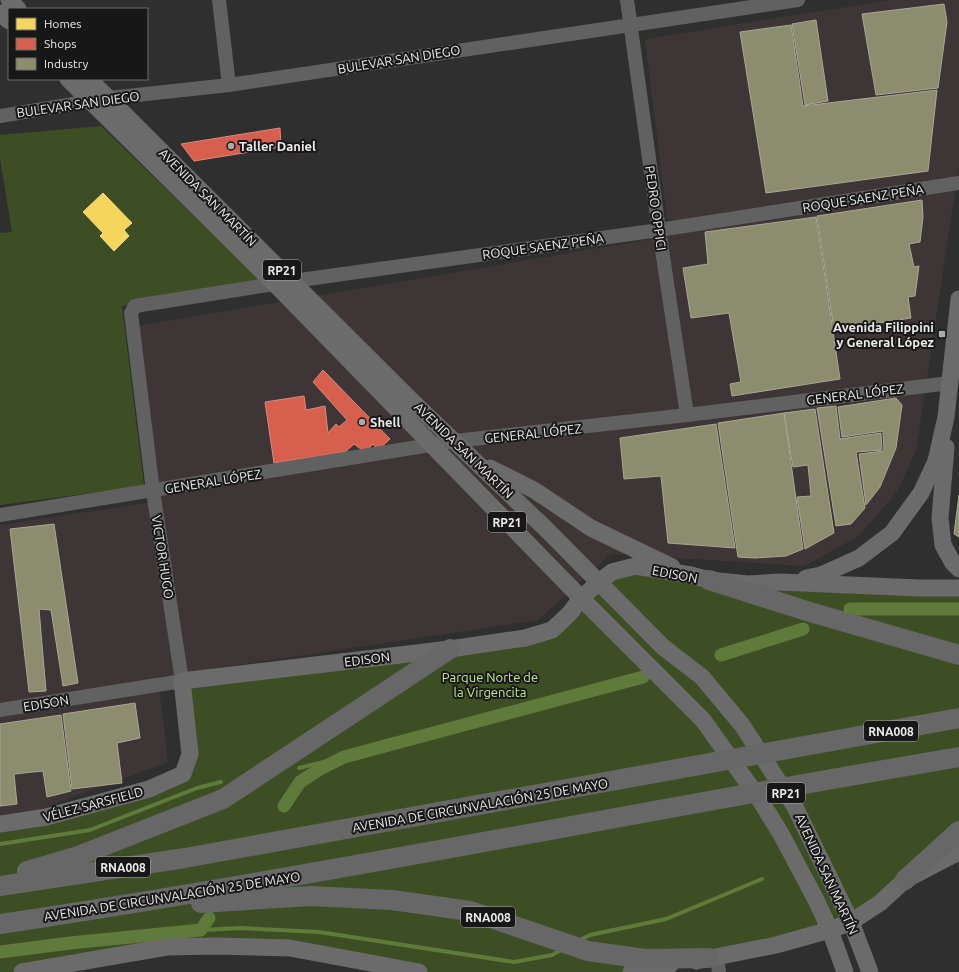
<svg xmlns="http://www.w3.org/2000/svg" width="959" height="972" font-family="Ubuntu,sans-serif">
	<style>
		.built { fill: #3e3536 }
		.green { fill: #3d4e25 }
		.homes { fill: #f6d55c; stroke: #f3dc87 }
		.shops { fill: #d6604d; stroke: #dd8a7c }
		.industry { fill: #8c8c6e; stroke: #a9a894 }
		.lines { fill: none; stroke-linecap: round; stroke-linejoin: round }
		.stream { stroke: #5f7a3b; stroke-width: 4 }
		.canal { stroke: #5f7a3b; stroke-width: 13 }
		.minor { stroke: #626161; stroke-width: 14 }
		.major { stroke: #6c6b6b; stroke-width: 17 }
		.highway { stroke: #676767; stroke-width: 20 }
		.poi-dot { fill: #aba9a9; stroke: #181717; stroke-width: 1.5 }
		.labels { text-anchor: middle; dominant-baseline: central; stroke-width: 4; stroke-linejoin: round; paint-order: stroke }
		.shield { fill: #181717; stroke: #adabab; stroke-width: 1 }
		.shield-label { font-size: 12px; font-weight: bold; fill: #edebeb }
		.street-label { font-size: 13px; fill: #edebeb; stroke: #181717 }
		.poi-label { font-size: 13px; font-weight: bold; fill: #edebeb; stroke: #181717; text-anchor: start }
		.park-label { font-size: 13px; fill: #c1eb8b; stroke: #181717 }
	</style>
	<rect width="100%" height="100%" fill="#302f2f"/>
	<path class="built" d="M890,0h69v166l-43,284 -18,40 -39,46 -55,30 -193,-12 -73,66 -380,57 10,85 -127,47 -41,6v-290l159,-24 -21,-175 531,-90 -24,-197z"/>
	<g class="green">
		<path d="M101,126l159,154 -138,26 22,180 -144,19v-272l12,-1 -12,-74v-23z"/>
		<path d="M612,572l347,16v264l-108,70 -220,50h-212l-205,-26 -192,26h-22v-148l183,-50 -1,-93 370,-51z"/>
	</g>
	<path class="homes" d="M103,193l29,30 -8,7 5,6 -15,15 -14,-15 3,-3 -20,-21z"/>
	<g class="shops">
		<path d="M280,128l1,19 -87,14 -13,-17z"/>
		<path d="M323,370l67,69 -12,11 -5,-6 -8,8 -11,-8 -9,8 -71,11 -9,-61 39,-6 2,14 19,-4 3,27 8,-9 3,3 8,-7 -34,-38z"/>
	</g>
	<g class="industry">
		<path d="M944,4l3,18 -9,66 -62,7 -14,-81z"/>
		<path d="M816,20l12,81 -23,4 -13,-81z"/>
		<path d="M791,25l12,81 134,-16 -9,81 -162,22 -26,-161z"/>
		<path d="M922,200l1,17 -3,25 -11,2 5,23 5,-1 -4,30 -7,1 3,21 -77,12 -17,-114z"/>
		<path d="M816,217l24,162 -108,17 -2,-12 11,-2 -12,-69 -38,5 -8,-50 25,-4 -3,-32z"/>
		<path d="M896,398l6,7 -6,43 -16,39 -14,18 -7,-51 25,-3 -1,-20 -41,6 -4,-30z"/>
		<path d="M836,406l4,33 41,-6 1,17 -26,2 9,56 -14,16 -15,2 -19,-118z"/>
		<path d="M815,409l19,124 -29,16 -8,-52 14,-1 -3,-31 -15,2 -9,-54z"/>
		<path d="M784,413l19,136 -17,7 -31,2 -17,-1 -20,-134z"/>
		<path d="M716,424l19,124 -67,-5 -7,-67 -37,3 -4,-41z"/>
		<path d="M959,495v42l-5,-3z"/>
		<path d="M54,524l24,159 -15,3 -12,-76 -12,-1 7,82 -17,1 -19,-163z"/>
		<path d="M135,703l5,35 -23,5 5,40 -50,6 -9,-75z"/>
		<path d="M61,715l10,76 -24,6 -4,-26 -29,3 3,30 -17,2v-82z"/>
	</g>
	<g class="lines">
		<g class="stream">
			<path d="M299,768l45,-11"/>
			<path d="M0,844l90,-14 107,-42 24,-6"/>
			<path d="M201,930l40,-2 78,4 195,30 38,-7 9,-5"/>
			<path d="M580,940l10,-5 76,-16 96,-40"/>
		</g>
		<g class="canal">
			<path d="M850,609h109"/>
			<path d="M721,655l82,-26"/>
			<path d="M284,806l16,-24 20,-13 24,-12 299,-80"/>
			<path d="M0,952l70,-9 131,-13 8,-12"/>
		</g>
		<g class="minor">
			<path d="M219,0l10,85"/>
			<path d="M627,0l32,230 28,185"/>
			<path d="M0,116l109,-18 120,-13 569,-85"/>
			<path d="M0,515l455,-74 232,-26 263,-32"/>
			<path d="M0,710l182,-29 -29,-190 -22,-178 4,-7 158,-25 366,-51 300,-47"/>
			<path d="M717,957l2,15"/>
		</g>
		<g class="major">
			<path d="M9,0l9,9"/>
			<path d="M0,13l9,8"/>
			<path d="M68,79l207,205 306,314 122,122 57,80 21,34 35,66 14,30 15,42"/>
			<path d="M89,79l325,324 130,124 119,120 39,30 40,48 53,82 56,115 19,50"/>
			<path d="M946,447l-6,71 3,27 10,18 6,6"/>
			<path d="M490,468l44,22 57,38 81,39"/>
			<path d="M806,578l15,-3 38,-17 33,-25 29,-40 15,-32 10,-44 13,-118"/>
			<path d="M0,824l46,-7 103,-28 34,-15 7,-20 -8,-73 268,-32 75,-11 27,-8 18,-17 11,-15 18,-16 13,-10 23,-6 56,9 18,5 39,4 32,-2 139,6h40"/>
			<path d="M696,961l80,-16 54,-15 21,-8 29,-19 25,-23 54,-28"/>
			<path d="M22,972l145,-25 47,-1 76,2 129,24"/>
			<path d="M631,972l39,-7"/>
		</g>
		<g class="highway">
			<path d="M709,580l101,32 149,43"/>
			<path d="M27,871l51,-15 145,-57 227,-150"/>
			<path d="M905,880l54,-49"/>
			<path d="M0,886l185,-28 774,-140"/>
			<path d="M201,903l109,-7 82,4 78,11 118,40 57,8 64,-1"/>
			<path d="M0,924c321,-48 639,-113 959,-167"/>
		</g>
	</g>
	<g class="poi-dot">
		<circle cx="231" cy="146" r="4"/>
		<rect x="938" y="330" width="8" height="8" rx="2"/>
		<circle cx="362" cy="422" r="4"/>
	</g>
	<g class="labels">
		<g class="shield">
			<rect x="263" y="260" width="38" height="20" rx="3"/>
			<rect x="488" y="512" width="38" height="20" rx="3"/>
			<rect x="864" y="721" width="54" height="20" rx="3"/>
			<rect x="767" y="783" width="38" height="20" rx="3"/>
			<rect x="96" y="857" width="54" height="20" rx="3"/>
			<rect x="461" y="907" width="54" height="20" rx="3"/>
		</g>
		<g class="shield-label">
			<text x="282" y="270">RP21</text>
			<text x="507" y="522">RP21</text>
			<text x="891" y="731">RNA008</text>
			<text x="786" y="793">RP21</text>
			<text x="123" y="867">RNA008</text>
			<text x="488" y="917">RNA008</text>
		</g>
		<g class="street-label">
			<text transform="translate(399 59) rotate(-9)">BULEVAR SAN DIEGO</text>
			<text transform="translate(78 104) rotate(-8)">BULEVAR SAN DIEGO</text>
			<text transform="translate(208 197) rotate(45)">AVENIDA SAN MARTÍN</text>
			<text transform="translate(863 198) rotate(-9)">ROQUE SAENZ PEÑA</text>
			<text transform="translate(656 208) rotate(82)">PEDRO OPPICI</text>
			<text transform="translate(543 246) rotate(-8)">ROQUE SAENZ PEÑA</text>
			<text transform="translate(855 394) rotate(-7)">GENERAL LÓPEZ</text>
			<text transform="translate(533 433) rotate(-6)">GENERAL LÓPEZ</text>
			<text transform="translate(464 450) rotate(44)">AVENIDA SAN MARTÍN</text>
			<text transform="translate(213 481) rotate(-9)">GENERAL LÓPEZ</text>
			<text transform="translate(163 557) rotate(81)">VICTOR HUGO</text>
			<text transform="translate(675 574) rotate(11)">EDISON</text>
			<text transform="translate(367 659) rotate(-7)">EDISON</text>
			<text transform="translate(46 703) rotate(-9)">EDISON</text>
			<text transform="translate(93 804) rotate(-15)">VÉLEZ SARSFIELD</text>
			<text transform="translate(480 805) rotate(-10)">AVENIDA DE CIRCUNVALACIÓN 25 DE MAYO</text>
			<text transform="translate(827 874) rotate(65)">AVENIDA SAN MARTÍN</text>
			<text transform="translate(172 896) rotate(-9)">AVENIDA DE CIRCUNVALACIÓN 25 DE MAYO</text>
		</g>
		<g class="poi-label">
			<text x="239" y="146">Taller Daniel</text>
			<text x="934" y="327" text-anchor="end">Avenida Filippini<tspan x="934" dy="15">y General López</tspan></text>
			<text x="370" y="422">Shell</text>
		</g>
		<g class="park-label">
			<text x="490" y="677">Parque Norte de<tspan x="490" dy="15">la Virgencita</tspan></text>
		</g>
	</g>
	<rect x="8" y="8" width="140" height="72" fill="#181717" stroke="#6d6c6c"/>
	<rect x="16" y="18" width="20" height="12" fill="#f6d55c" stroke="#6d6c6c"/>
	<text x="44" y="28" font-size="12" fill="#edebeb">Homes</text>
	<rect x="16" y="38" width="20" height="12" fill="#d6604d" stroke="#6d6c6c"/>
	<text x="44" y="48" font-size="12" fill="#edebeb">Shops</text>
	<rect x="16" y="58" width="20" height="12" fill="#8c8c6e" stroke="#6d6c6c"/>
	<text x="44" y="68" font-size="12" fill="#edebeb">Industry</text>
</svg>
